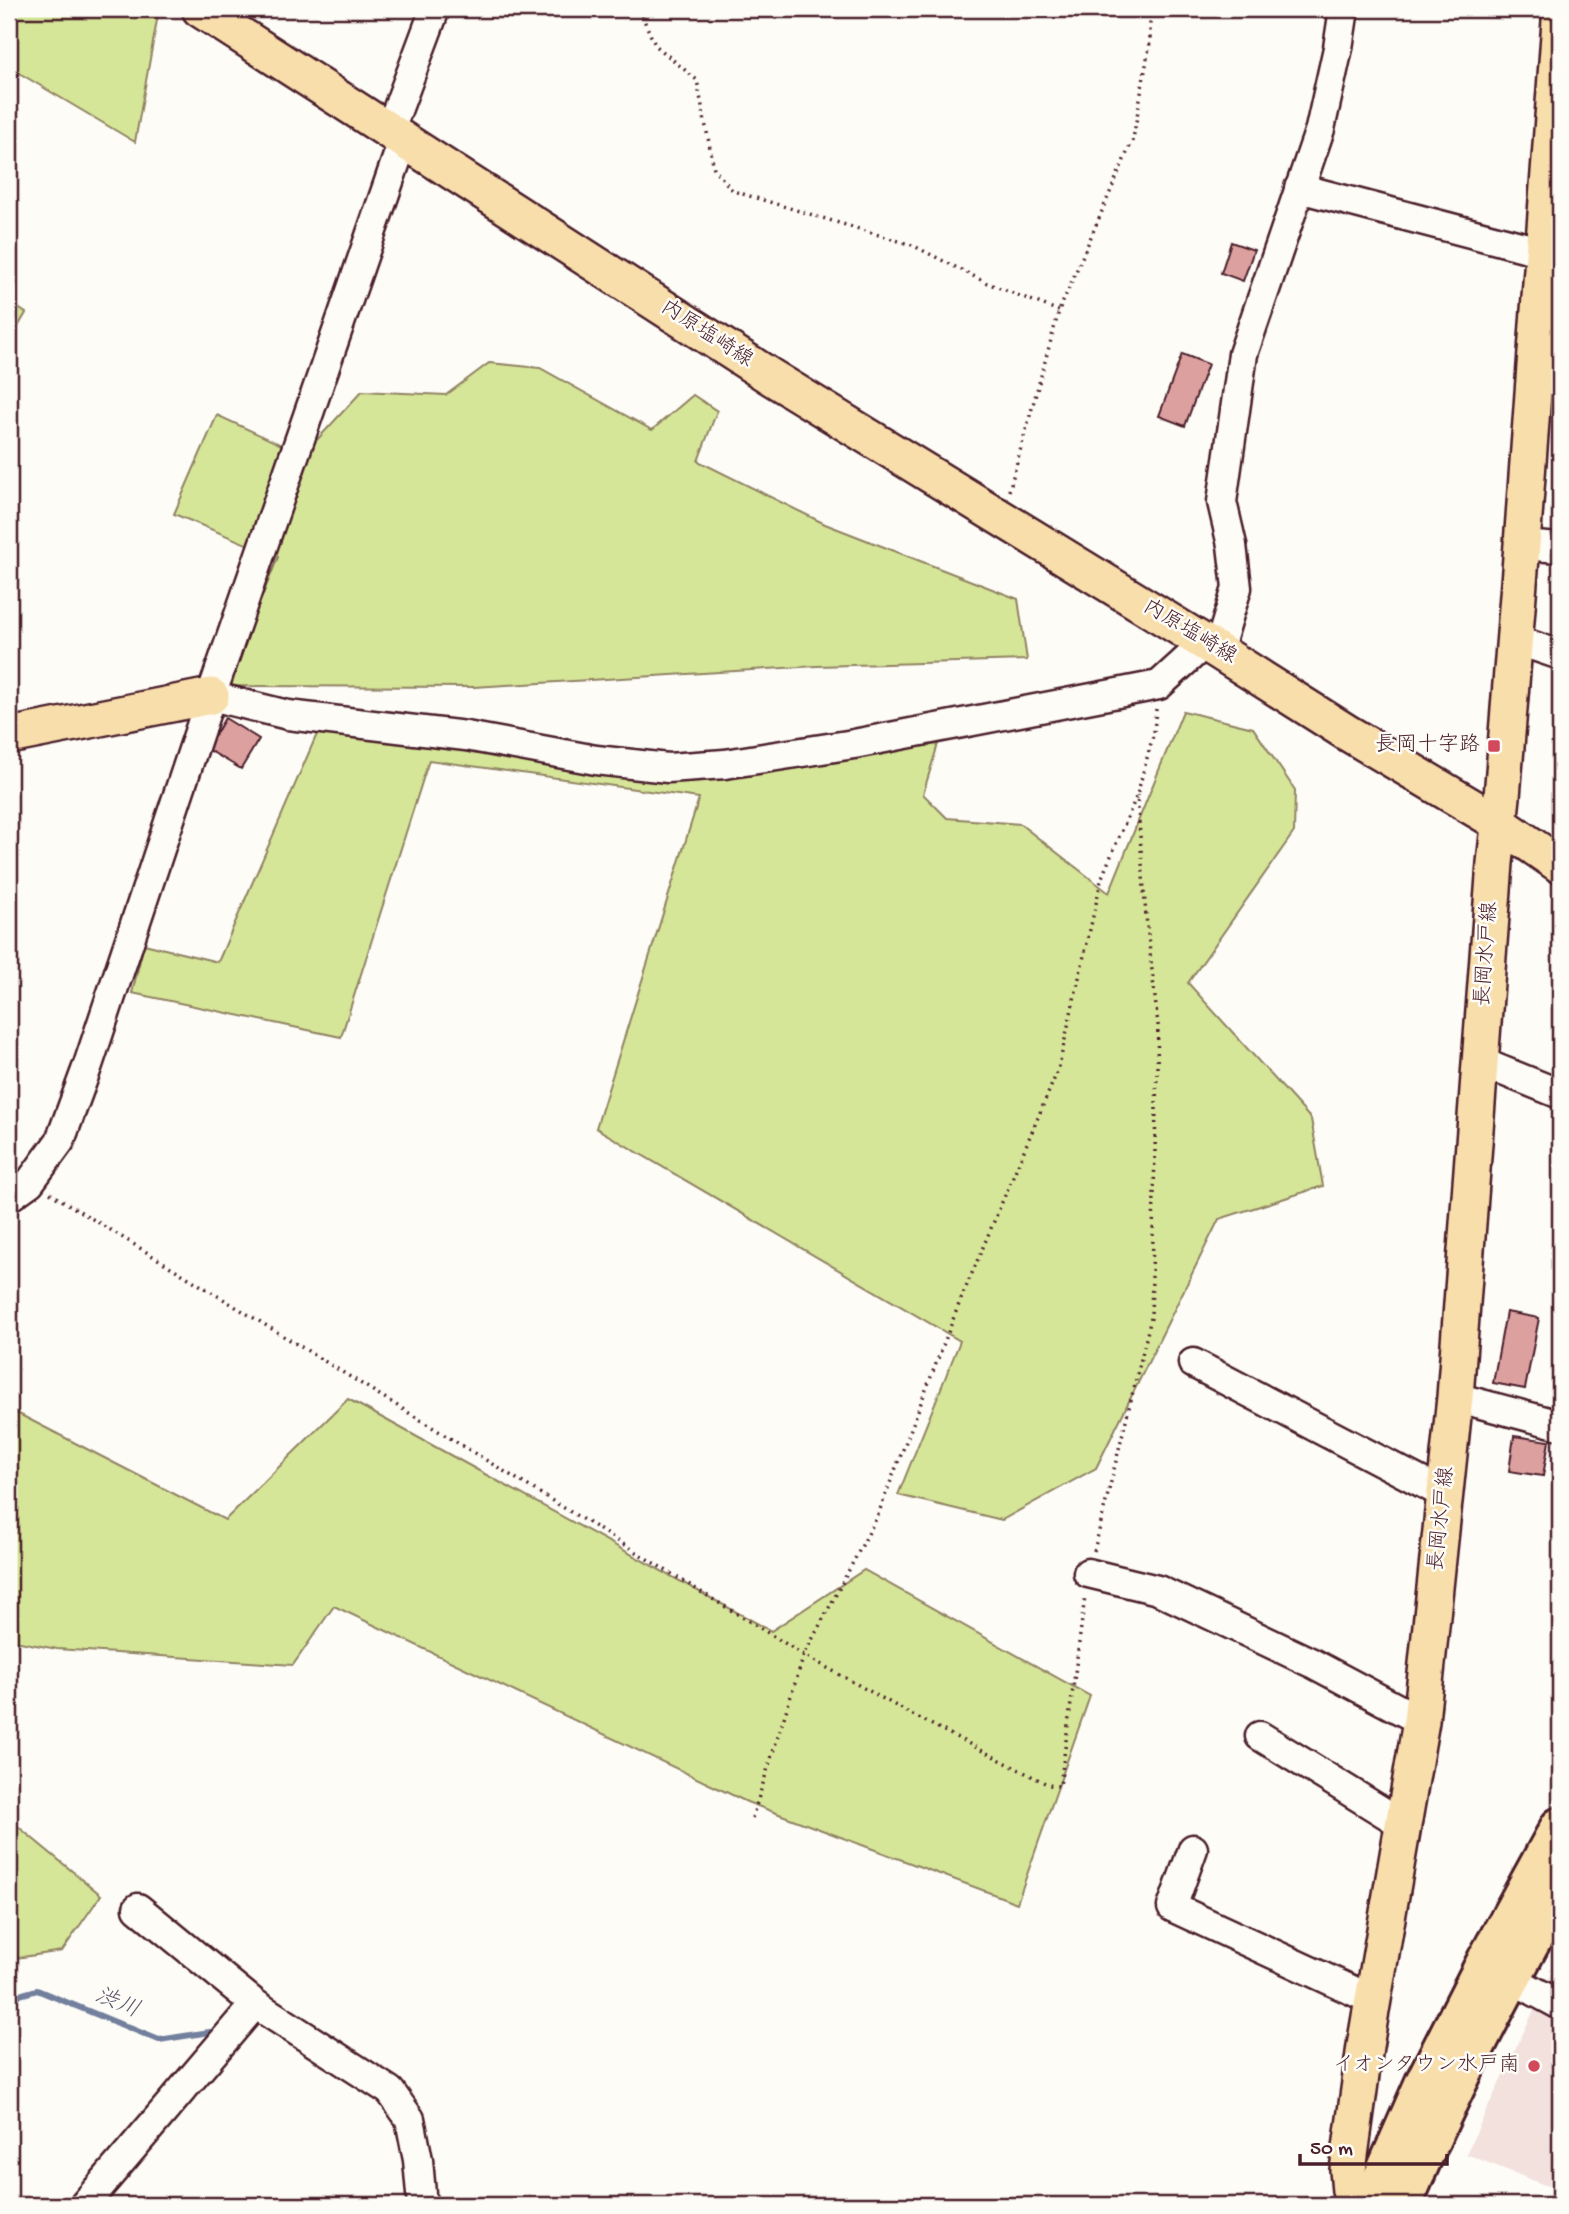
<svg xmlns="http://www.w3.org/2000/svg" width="1569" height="2214" font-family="'Gochi Hand','Klee One',sans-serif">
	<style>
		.built { fill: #f3e1dd }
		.green { fill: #d6e699; stroke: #908262; stroke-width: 2 }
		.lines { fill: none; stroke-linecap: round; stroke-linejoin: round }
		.stream { stroke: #727f9d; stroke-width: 6 }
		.building { fill: #dca19f; stroke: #4a1f2b; stroke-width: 2 }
		.minor-casing { stroke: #4a1f2b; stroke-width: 33 }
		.major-casing { stroke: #4a1f2b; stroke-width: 40 }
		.highway-casing { stroke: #4a1f2b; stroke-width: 44 }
		.path { stroke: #4a1f2b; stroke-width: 3.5; stroke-dasharray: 2 5; stroke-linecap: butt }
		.minor { stroke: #fdfcf7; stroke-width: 28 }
		.major { stroke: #f8deab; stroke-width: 35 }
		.highway { stroke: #f8deab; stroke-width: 38 }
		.poi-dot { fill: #d1495b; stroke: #fdfcf7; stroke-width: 2.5 }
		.labels { text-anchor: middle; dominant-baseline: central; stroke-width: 5; stroke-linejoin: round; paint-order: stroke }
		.street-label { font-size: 21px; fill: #4a1f2b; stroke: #fdfcf7 }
		.poi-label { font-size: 21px; fill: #4a1f2b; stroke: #fdfcf7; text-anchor: end }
		.water-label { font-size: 23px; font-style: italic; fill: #61576e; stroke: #fdfcf7 }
	</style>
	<rect width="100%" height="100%" fill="#fdfcf7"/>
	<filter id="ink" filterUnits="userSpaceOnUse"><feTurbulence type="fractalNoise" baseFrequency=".0143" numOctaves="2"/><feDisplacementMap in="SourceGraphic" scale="14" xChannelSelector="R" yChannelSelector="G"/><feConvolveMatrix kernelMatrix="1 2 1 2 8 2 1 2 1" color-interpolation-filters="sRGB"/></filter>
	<g filter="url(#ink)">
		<path class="built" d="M1551,1974l9,5v212l-94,-37z"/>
		<g class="green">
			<path d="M9,9h150l-24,133 -126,-75z"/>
			<path d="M9,302l17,11 -17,29z"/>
			<path d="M489,363l51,5 112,62 41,-35 24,16 -19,50 127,63 193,75 9,61 -210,6 -343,21 -248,-1 52,-129 -104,-43 43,-99 86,40 59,-64 84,4z"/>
			<path d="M1183,711l70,17 42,62 -1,42 -106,151 123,136 12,67 -104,33 -123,249 -94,52 -104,-25 62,-154 -364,-213 103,-330 -270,-38 -88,277 -209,-44 12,-49 74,18 102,-235 355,53 263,-36 -15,50 24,24 73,6 89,69z"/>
			<path d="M348,1399l423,232 93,-61 226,126 -73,207 -270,-101 -413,-196 -41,59 -236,-16 -48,-9v-231l216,111z"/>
			<path d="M9,1819l92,76 -39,56 -53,8z"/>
		</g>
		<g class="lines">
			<path class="stream" d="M9,1998l28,-8 122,50 57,-9"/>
		</g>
		<g class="building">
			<path d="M1231,242l23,8 -11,31 -22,-8z"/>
			<path d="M1182,354l26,10 -23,62 -26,-10z"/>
			<path d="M225,718l34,21 -18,30 -34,-20z"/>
			<path d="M1506,1312l33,6 -14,71 -32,-6z"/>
			<path d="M1514,1436l35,5 -6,35 -34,-5z"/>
		</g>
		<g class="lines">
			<defs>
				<g id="minor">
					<path d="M389,132l46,-123"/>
					<path d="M1299,188l244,64"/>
					<path d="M1522,545l38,3"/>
					<path d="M1513,639l47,16"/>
					<path d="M1218,651l19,-63 -5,-43 -10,-43 21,-148 77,-225 18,-81 6,-39"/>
					<path d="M211,696l77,19 178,21 130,24 72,8 57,-4 129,-20 305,-59 46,-42"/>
					<path d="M1481,1059l12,8 67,27"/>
					<path d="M9,1197l21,-15 30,-41 28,-76 123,-369 192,-555"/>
					<path d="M1193,1363l253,132"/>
					<path d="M1455,1397l105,28"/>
					<path d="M1088,1573l70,17 154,73 109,58"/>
					<path d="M1260,1736l144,89"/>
					<path d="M1193,1849l-21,58 201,93"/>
					<path d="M138,1908l117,96 135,87 20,28 8,41 4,45"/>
					<path d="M1510,1978l50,27"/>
					<path d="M84,2205l171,-201"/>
				</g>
				<g id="major">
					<path d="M200,9l571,368 447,274 128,81 153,91 61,42"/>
					<path d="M9,736l202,-40"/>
					<path d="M1361,2205l-11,-14 -2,-21 17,-124 56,-325 34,-324 40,-534 7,-66 20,-252 38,-524"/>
				</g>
				<g id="highway">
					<path d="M1371,2205l54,-123 62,-122 73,-133"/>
					<path d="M1402,2205c45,-109 101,-214 158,-317"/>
				</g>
			</defs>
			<use href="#minor" class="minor-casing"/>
			<use href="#major" class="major-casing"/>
			<use href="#highway" class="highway-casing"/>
			<g class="path">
				<path d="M639,9l16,36 42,35 17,89 19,22 179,54 75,38 72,28"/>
				<path d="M1009,491l50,-180 74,-172 17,-97v-33"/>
				<path d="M50,1193l754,462 105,58 140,72 11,1 25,-189"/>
				<path d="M1094,1551l57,-233 7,-293 -12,-109 -9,-121"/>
				<path d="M752,1818l52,-163 73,-138 82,-213 99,-234 44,-193 35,-82 17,-63 2,-23"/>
			</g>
			<use href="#minor" class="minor"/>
			<use href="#major" class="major"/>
			<use href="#highway" class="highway"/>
		</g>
	</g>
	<g class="poi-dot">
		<rect x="1487" y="739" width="14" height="14" rx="3.5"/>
		<circle cx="1534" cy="2066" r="7"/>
	</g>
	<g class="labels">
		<g class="street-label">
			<text transform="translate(706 335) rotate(33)">内原塩崎線</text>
			<text transform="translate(1189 633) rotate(31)">内原塩崎線</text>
			<text transform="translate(1488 954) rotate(-86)">長岡水戸線</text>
			<text transform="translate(1443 1519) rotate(-84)">長岡水戸線</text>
		</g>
		<g class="poi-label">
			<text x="1480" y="746">長岡十字路</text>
			<text x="1520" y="2066">イオンタウン水戸南</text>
		</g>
		<g class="water-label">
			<text transform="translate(117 2004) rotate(22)">渋川</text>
		</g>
	</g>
	<rect width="1569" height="2214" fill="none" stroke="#fdfcf7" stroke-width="35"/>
	<rect x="18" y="18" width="1534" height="2179" fill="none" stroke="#4a1f2b" stroke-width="2.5" filter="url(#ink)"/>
	<path d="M1300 2154v10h147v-10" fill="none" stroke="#4a1f2b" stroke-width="3.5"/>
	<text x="1310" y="2154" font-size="21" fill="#4a1f2b" stroke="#fdfcf7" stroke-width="5" paint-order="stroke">50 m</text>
</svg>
